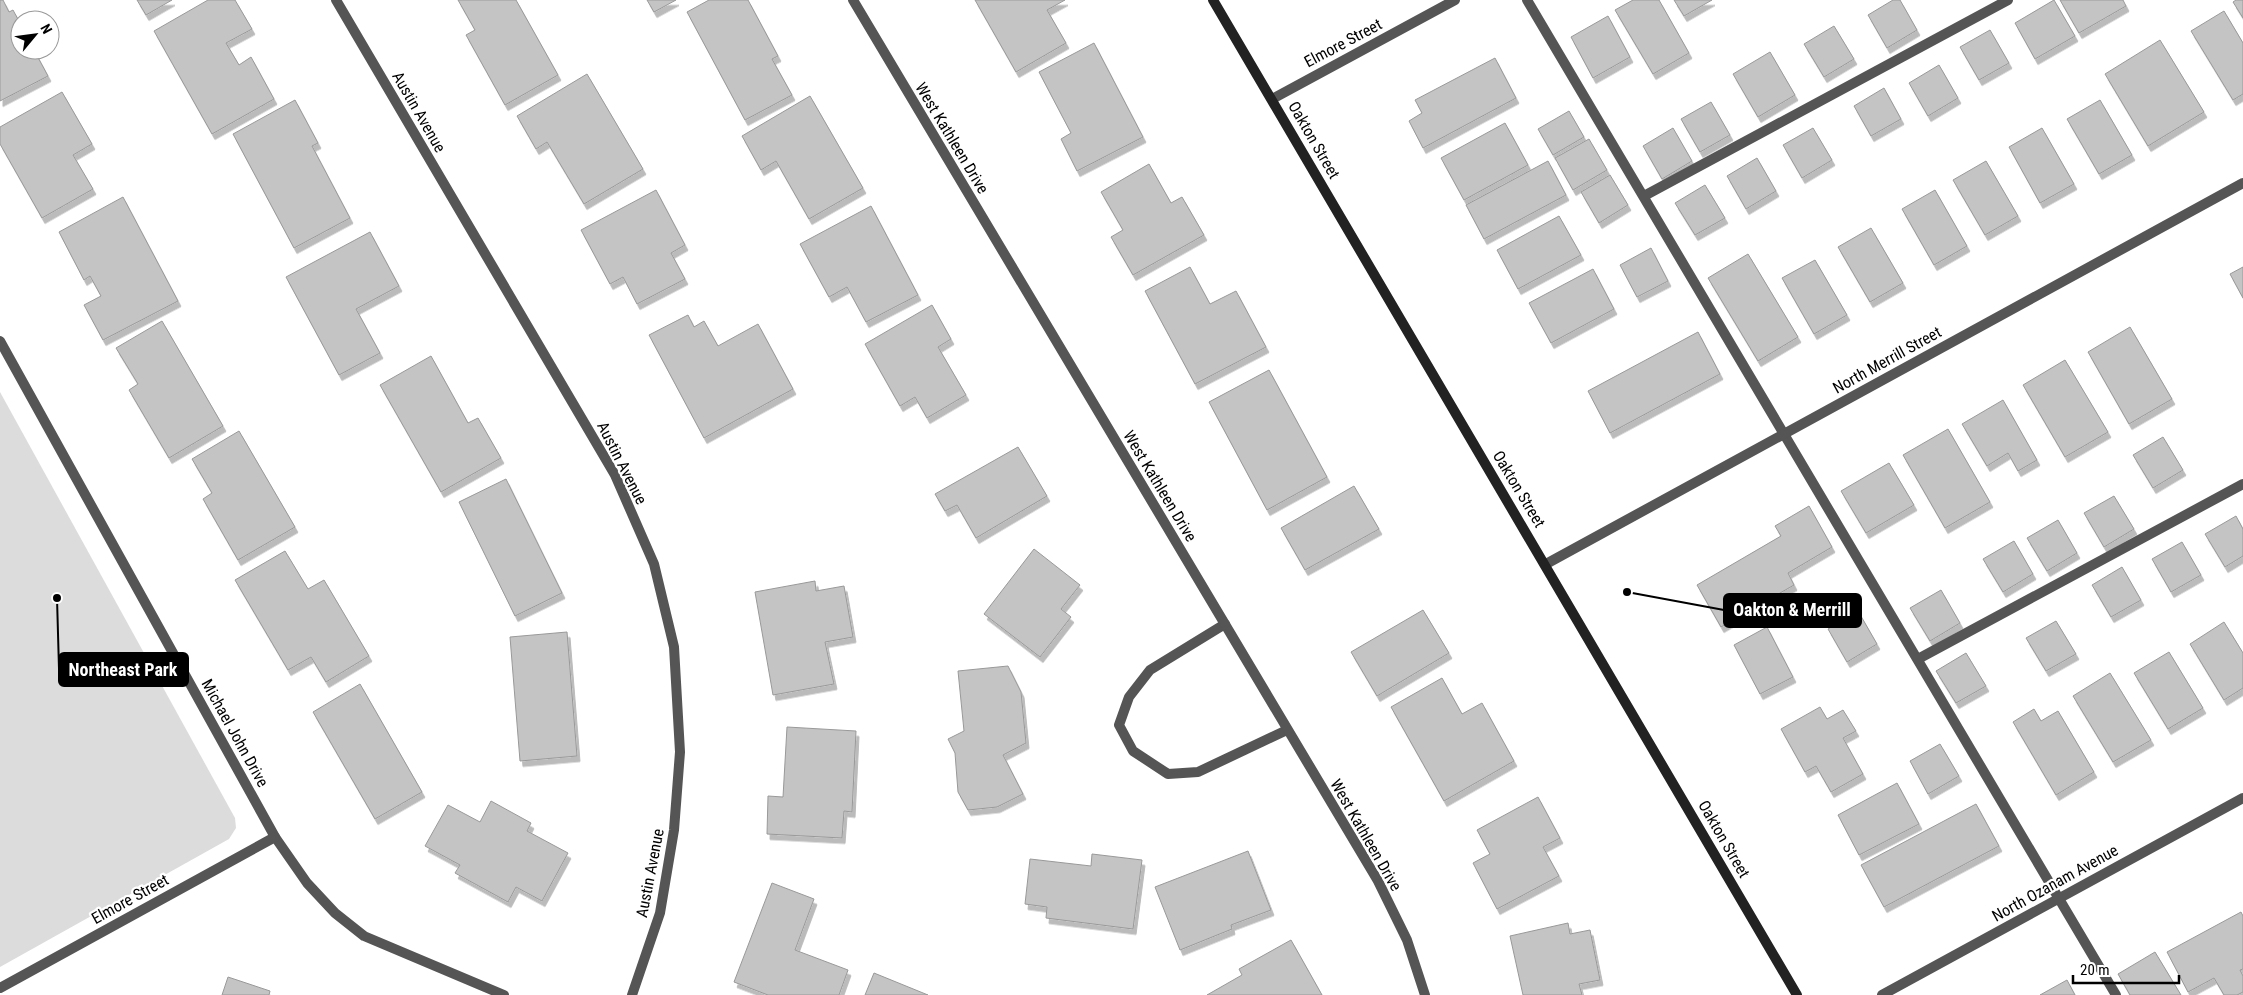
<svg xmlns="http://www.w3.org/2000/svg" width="2243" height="995" font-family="'Roboto Condensed',sans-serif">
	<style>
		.green { fill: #dcdcdc }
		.building { fill: #c4c4c4; stroke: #999; filter: url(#shadow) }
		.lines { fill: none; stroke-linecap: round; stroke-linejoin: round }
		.service { stroke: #555; stroke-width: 10 }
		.minor { stroke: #555; stroke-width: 10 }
		.secondary { stroke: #222; stroke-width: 10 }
		.labels { text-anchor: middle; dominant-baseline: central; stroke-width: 4.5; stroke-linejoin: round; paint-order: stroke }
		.street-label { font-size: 16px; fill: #000; stroke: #fff }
		.leader { fill: none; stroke: #000; stroke-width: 2 }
		.callout-dot { fill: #000; stroke: #fff; stroke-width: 2 }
		.callout { fill: #000; stroke: #000; stroke-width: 2 }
		.callout-label { font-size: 18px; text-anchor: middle; font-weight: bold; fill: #fff }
	</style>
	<defs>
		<filter id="shadow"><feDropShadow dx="3" dy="5.5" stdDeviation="0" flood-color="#0004"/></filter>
	</defs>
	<rect width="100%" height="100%" fill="#fff"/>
	<path class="green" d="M0,392l235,426 1,10 -7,11 -229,128z"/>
	<g class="building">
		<path d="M0,0h3l6,12 4,-2 7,13v27h14l14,26 -48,25z"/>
		<path d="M137,0h35l-26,15z"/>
		<path d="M208,0h27l17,29 -26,14 13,22 12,-8 23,42 -62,35 -58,-103z"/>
		<path d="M458,0h58l42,75 -53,30 -39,-70 9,-5z"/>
		<path d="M647,0h29l-22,12z"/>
		<path d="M709,0h39l30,56 -6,3 20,36 -47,25 -58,-108z"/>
		<path d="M975,0h90l-18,10 19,33 -50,29z"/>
		<path d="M1633,0h26l30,53 -36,21 -38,-64z"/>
		<path d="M1674,0h38l-28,16z"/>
		<path d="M1893,0h7l17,30 -30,18 -19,-33z"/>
		<path d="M2054,0l21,36 -40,23 -20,-36z"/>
		<path d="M2060,0h63l3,6 -47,27z"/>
		<path d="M2236,0h7v18l-10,-16z"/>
		<path d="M2224,11l19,32v51l-10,6 -42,-69z"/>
		<path d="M1608,16l22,41 -37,21 -22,-41z"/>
		<path d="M1834,26l20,33 -30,18 -20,-33z"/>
		<path d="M1990,30l19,33 -30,17 -19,-33z"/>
		<path d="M2160,40l44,72 -56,34 -43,-72z"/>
		<path d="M1094,43l49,94 -66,34 -16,-32 10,-6 -32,-61z"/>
		<path d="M1770,52l25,43 -37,22 -25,-43z"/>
		<path d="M1495,58l21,40 -93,50 -14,-27 13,-8 -7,-13z"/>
		<path d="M1939,65l19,33 -30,18 -19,-33z"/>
		<path d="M587,74l56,95 -59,35 -37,-62 -11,7 -19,-33z"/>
		<path d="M1884,88l17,31 -30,17 -17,-30z"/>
		<path d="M62,92l30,52 -19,11 20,34 -51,29 -42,-74v-17z"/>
		<path d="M810,96l53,92 -54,31 -33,-58 -15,9 -19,-34z"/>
		<path d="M295,100l23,43 -6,3 38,72 -56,30 -61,-114z"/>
		<path d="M2100,100l32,55 -33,19 -32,-55z"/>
		<path d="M1711,102l19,33 -30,17 -19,-33z"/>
		<path d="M1569,111l15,26 -31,18 -15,-26z"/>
		<path d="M1505,123l23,42 -64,35 -23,-42z"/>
		<path d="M1673,128l19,33 -30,18 -19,-33z"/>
		<path d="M1813,128l19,32 -30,18 -19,-33z"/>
		<path d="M2042,128l32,56 -34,19 -31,-56z"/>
		<path d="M1589,139l18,31 -34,20 -18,-32z"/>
		<path d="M1757,158l19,33 -30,18 -19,-33z"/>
		<path d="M1548,161l18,34 -82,44 -18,-34z"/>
		<path d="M1986,161l32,55 -33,19 -32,-55z"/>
		<path d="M1149,164l22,39 11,-6 22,38 -71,40 -22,-38 12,-7 -22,-38z"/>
		<path d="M1610,175l18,30 -29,18 -18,-31z"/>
		<path d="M1705,185l20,33 -30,17 -20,-32z"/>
		<path d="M656,190l29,55 -14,8 14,26 -48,25 -14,-27 -13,7 -29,-54z"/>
		<path d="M1935,190l32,56 -33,19 -32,-56z"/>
		<path d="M123,197l55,104 -75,39 -19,-35 17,-9 -11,-20 -6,4 -25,-48z"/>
		<path d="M871,206l47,89 -52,27 -19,-35 -18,10 -29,-53z"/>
		<path d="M1559,216l22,39 -63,34 -21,-39z"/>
		<path d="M1871,228l32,55 -33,19 -32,-55z"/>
		<path d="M370,232l29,54 -43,23 24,44 -41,22 -53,-98z"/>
		<path d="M1651,248l17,33 -31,16 -17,-32z"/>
		<path d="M1748,254l50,83 -40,24 -50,-83z"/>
		<path d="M1815,260l32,55 -33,19 -32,-56z"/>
		<path d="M1190,267l20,37 26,-13 30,56 -71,37 -50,-93z"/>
		<path d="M2243,267v31l-13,-24z"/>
		<path d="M1593,269l21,40 -63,34 -22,-40z"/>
		<path d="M932,305l19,34 -13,8 28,48 -39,23 -12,-21 -15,9 -35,-62z"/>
		<path d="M688,315l6,12 10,-6 14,25 40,-22 35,65 -89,49 -55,-103z"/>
		<path d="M162,321l61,105 -54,32 -40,-68 9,-6 -22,-36z"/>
		<path d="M2130,327l42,72 -43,25 -41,-72z"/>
		<path d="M1698,332l22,42 -110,59 -22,-42z"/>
		<path d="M431,356l37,67 10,-5 23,40 -60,34 -61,-107z"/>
		<path d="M2065,360l43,72 -43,25 -42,-72z"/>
		<path d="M1269,370l58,107 -60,33 -58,-108z"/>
		<path d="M2003,400l34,60 -19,11 -10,-18 -21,13 -25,-42z"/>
		<path d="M1948,429l42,73 -45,26 -42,-73z"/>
		<path d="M239,431l56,96 -57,33 -35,-61 9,-6 -20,-34z"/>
		<path d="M2163,437l20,33 -30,18 -20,-33z"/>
		<path d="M1018,447l29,49 -71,42 -19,-33 -12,6 -10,-17z"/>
		<path d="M1889,463l25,42 -48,28 -25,-42z"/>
		<path d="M506,479l56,114 -47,23 -56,-114z"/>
		<path d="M1354,486l25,43 -74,41 -24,-42z"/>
		<path d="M2114,496l20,33 -30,18 -20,-34z"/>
		<path d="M1809,506l23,41 -44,26 6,12 -73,42 -24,-42 84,-49 -6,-10z"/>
		<path d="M2236,516l7,13v27l-18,11 -20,-33z"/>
		<path d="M2058,520l19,33 -30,18 -20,-33z"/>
		<path d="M2014,541l19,33 -30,18 -20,-33z"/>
		<path d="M2182,542l19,33 -30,17 -19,-33z"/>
		<path d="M1034,549l46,36 -19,24 10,8 -31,40 -56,-43z"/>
		<path d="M285,551l23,38 16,-9 45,76 -43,26 -15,-25 -23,13 -53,-90z"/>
		<path d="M2122,567l19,33 -30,17 -19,-32z"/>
		<path d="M815,581l1,10 28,-5 9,51 -28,5 9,42 -61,11 -18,-103z"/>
		<path d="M1941,590l19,33 -30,18 -20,-33z"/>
		<path d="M1423,610l26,43 -72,43 -26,-44z"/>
		<path d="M1858,611l19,33 -30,18 -19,-33z"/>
		<path d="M2056,621l20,33 -30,17 -20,-33z"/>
		<path d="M2224,622l19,31v35l-19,12 -34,-56z"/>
		<path d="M1767,627l26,50 -33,17 -26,-49z"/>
		<path d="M567,632l10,124 -57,5 -10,-124z"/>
		<path d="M2169,652l34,56 -35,21 -34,-56z"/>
		<path d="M1966,653l20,33 -30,17 -20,-32z"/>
		<path d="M1008,666l13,26 5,51 -23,12 20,39 -26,13 -29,3 -10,-18 -3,-39 -7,-14 16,-8 -6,-60z"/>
		<path d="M2110,673l41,67 -38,22 -40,-66z"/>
		<path d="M1442,678l20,36 20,-11 32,58 -70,40 -53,-94z"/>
		<path d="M360,684l62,108 -47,27 -62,-107z"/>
		<path d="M1820,707l7,12 16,-9 13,21 -13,7 20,36 -32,18 -15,-26 -11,6 -24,-43z"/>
		<path d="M2034,709l7,12 17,-10 36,61 -38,23 -43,-73z"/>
		<path d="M787,727l69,4 -4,81 -8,-1 -2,27 -75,-4 1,-38 15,1z"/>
		<path d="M1940,744l19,32 -31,18 -18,-33z"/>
		<path d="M1897,783l22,41 -60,31 -21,-40z"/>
		<path d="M1538,797l22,41 -17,9 16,29 -62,33 -24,-46 17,-9 -13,-24z"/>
		<path d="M491,801l40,22 -4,8 41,22 -26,48 -26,-14 -8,15 -53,-29 5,-8 -35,-19 23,-41 32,17z"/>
		<path d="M1976,804l23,42 -115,61 -23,-42z"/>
		<path d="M1248,851l23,59 -40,15 1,4 -52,21 -25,-63z"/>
		<path d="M1092,854l50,6 -9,69 -87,-11 1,-11 -22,-3 5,-45 61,7z"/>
		<path d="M772,883l42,16 -19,51 53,20 -9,25h-71l-34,-13z"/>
		<path d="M2241,912l2,4v53l-3,1 3,6v16l-6,3h-13l-10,-17 -26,14 -21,-40z"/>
		<path d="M1568,923l2,11 20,-4 10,50 -21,4 3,11h-59l-13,-59z"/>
		<path d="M1291,940l31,55h-115l35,-20 -3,-6z"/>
		<path d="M2155,952l26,43h-51l-12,-21z"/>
		<path d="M874,973l54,22h-63z"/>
		<path d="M228,977l42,14 -1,4h-47z"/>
		<path d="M2067,980l8,15h-35z"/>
	</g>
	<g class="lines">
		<g class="service">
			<path d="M1527,0l589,995"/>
			<path d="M1644,196l364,-196"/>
			<path d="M1225,624l-75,46 -21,27 -10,28 14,26 35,23 30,-2 89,-42"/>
			<path d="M1918,659l325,-175"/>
		</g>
		<g class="minor">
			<path d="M336,0l279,475 39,89 20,83 6,105 -6,78 -14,83 -28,82"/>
			<path d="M853,0l525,881 29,59 18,55"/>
			<path d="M1272,99l183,-99"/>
			<path d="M0,341l275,496 32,46 28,30 29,23 140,59"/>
			<path d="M1546,564l697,-381"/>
			<path d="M0,988l275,-151"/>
			<path d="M1882,995l361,-197"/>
		</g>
		<path class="secondary" d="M1213,0l584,995"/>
	</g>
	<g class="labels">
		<g class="street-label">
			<text transform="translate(1343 43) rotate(-28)">Elmore Street</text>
			<text transform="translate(419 112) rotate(60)">Austin Avenue</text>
			<text transform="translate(952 138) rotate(59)">West Kathleen Drive</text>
			<text transform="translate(1314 140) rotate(60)">Oakton Street</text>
			<text transform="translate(1887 360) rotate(-29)">North Merrill Street</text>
			<text transform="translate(622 463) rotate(63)">Austin Avenue</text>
			<text transform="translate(1160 486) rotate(59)">West Kathleen Drive</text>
			<text transform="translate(1519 489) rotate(59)">Oakton Street</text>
			<text transform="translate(235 733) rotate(61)">Michael John Drive</text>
			<text transform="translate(1366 835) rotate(60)">West Kathleen Drive</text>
			<text transform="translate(1724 839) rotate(60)">Oakton Street</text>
			<text transform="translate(650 873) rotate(-79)">Austin Avenue</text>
			<text transform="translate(2055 883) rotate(-29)">North Ozanam Avenue</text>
			<text transform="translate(130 899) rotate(-29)">Elmore Street</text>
		</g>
	</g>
	<path class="leader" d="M1627 592L1724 610M57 598L59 669"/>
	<g class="callout-dot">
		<circle cx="1627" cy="592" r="5"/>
		<circle cx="57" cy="598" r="5"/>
	</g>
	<g class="callout">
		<rect x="1724" y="594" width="137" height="33" rx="5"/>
		<rect x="59" y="653" width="129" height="33" rx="5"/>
	</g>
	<g class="callout-label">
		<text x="1792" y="616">Oakton &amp; Merrill</text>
		<text x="123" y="676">Northeast Park</text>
	</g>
	<g transform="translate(35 35) rotate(61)"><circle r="24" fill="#ffffff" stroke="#999999"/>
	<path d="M0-4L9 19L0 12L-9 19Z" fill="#000000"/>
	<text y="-8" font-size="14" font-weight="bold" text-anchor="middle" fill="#000000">N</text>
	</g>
	<path d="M2073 975v8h106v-8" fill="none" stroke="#000000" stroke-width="2.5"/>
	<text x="2080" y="975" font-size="15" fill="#000000" stroke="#ffffff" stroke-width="4" paint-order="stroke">20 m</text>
</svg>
